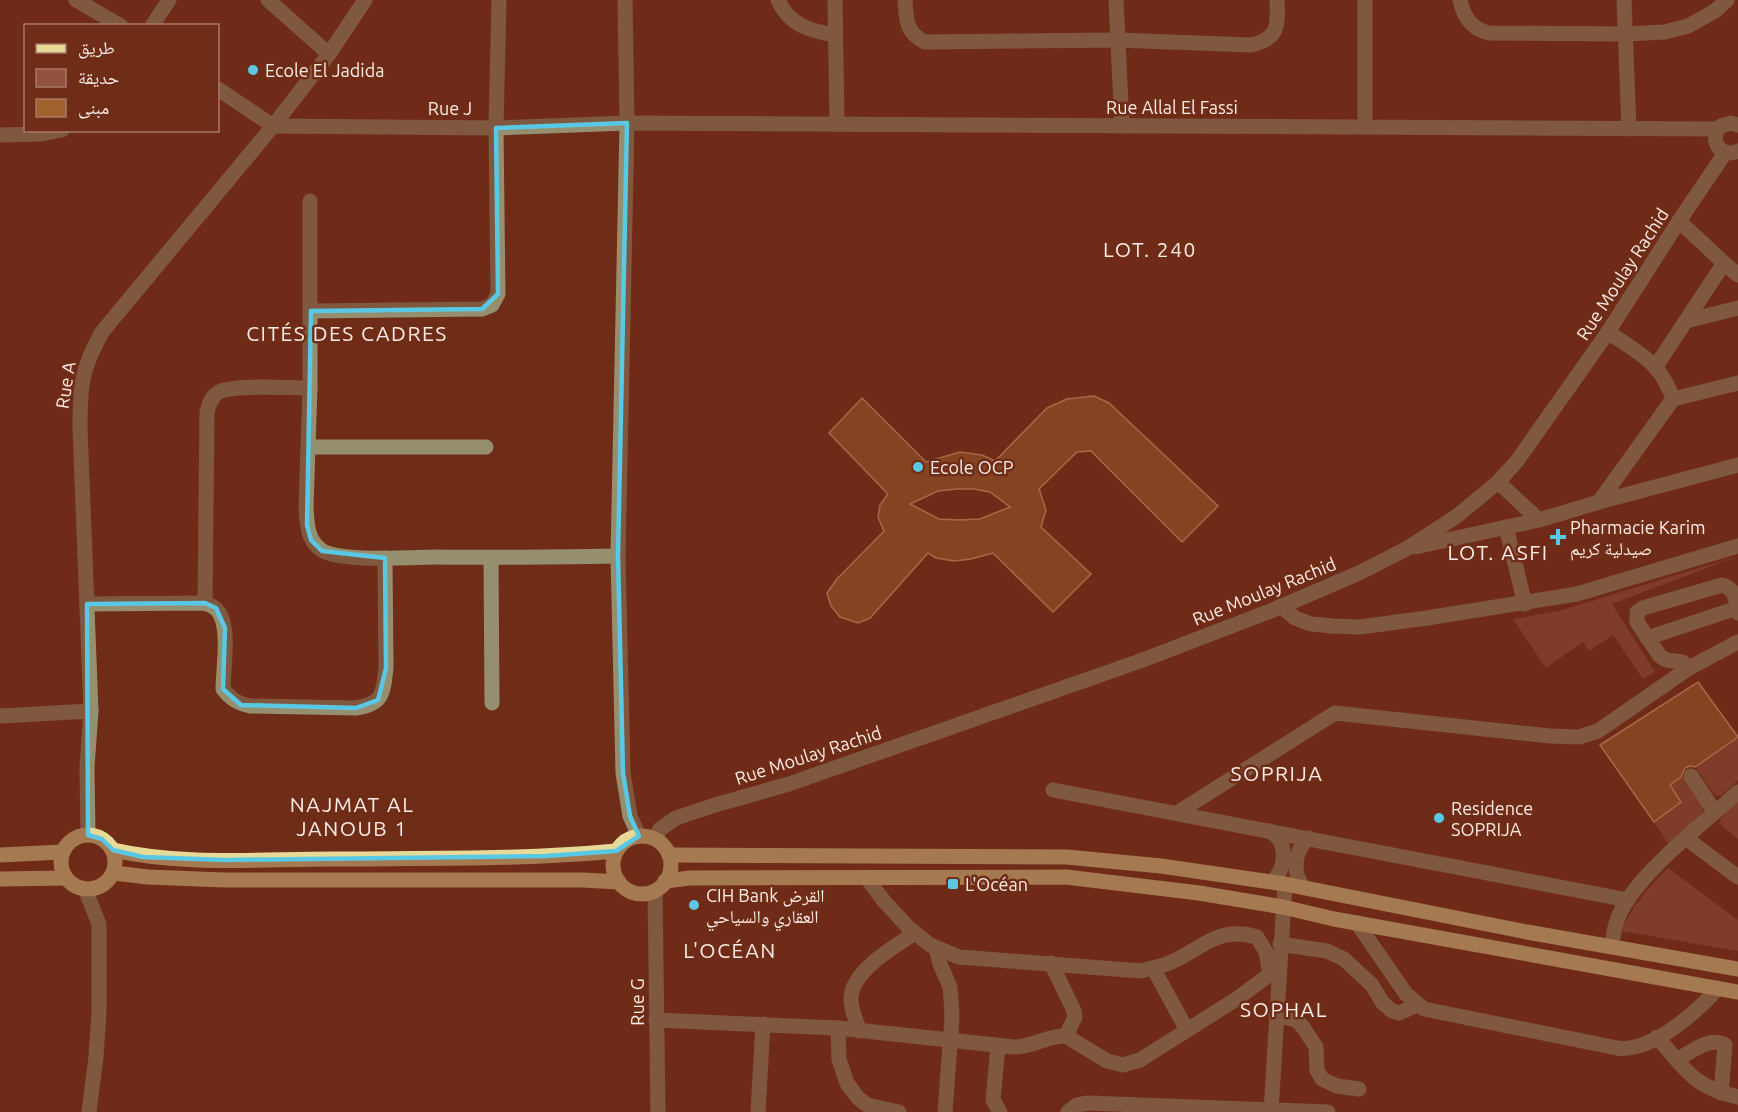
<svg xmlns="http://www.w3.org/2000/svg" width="1738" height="1112" font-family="Ubuntu,'Noto Naskh Arabic',sans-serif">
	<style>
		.green { fill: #92513d }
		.building { fill: #a1622e; stroke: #f1af7d; stroke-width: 1.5; fill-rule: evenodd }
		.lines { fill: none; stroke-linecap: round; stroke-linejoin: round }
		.minor { stroke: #958f6f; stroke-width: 15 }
		.major { stroke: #e7d997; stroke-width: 15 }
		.marked { fill: none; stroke: #59c8e5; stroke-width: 4.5; stroke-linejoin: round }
		.poi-dot { fill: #59c8e5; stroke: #6f2c17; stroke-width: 2 }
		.labels { text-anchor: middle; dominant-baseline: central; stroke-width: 5; stroke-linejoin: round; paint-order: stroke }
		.poi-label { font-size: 18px; fill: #fcebe6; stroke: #6f2c17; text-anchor: start }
		.street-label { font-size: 18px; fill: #fcebe6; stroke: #6f2c17 }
		.quarter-label { font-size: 21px; letter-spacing: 1.5px; fill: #fcebe6; stroke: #6f2c17 }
	</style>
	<rect width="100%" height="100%" fill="#6f2c17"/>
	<g class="green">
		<path d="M1738,556l-126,48 43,68 -12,7 -30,-44 -24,16 -6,-9 -37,26 -33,-49 46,-8z"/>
		<path d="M1738,737v43l-16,15h-7l-20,-28z"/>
		<path d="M1683,776l20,30v7l-33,33 -16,-24 27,-20 -11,-17z"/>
		<path d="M1738,799v40l-19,-16 4,-7z"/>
		<path d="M1668,868l70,52v31l-117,-20c11,-25 28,-44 47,-63z"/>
	</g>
	<g class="building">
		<path d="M1094,396l15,7 109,103 -36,36 -91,-91 -14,1 -38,37 7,21 -5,17 50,47 -38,38 -60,-59 -22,6 -17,2 -18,-3 -8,-5 -58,65 -12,5 -18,-6 -9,-11 -4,-13 10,-14 47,-48 -6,-14 2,-12 8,-11 -59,-61 33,-35 64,64 34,-10 22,3 13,6 52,-53 20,-9zM957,489h17l16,3 20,15 -30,12 -21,1 -20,-1 -29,-15 28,-13z"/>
		<path d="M1698,682l40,55 -43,30 -5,-1 -5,2 -4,9 -11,8 11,17 -27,20 -54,-77z"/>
	</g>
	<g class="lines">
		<g class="minor">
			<path d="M76,0l45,26"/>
			<path d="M268,0l61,54"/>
			<path d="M625,0l2,123 -9,433 5,217 7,43 9,20"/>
			<path d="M778,0c11,25 32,31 57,35"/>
			<path d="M835,0l2,124"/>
			<path d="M905,0c1,19 1,33 20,42l192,-2 134,5c28,-6 27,-20 26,-45"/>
			<path d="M1116,0l6,126"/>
			<path d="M1365,0v127"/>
			<path d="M1460,0c4,17 11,29 29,33l137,1 39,-2 23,-6 27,-15 12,-11"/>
			<path d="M1624,0l5,129"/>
			<path d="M152,26l17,-26"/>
			<path d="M218,89l55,37 223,2 131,-5 1091,6"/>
			<path d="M1738,125l-7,-2 -10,3c-13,13 -1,33 17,25"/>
			<path d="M0,135l41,-1 21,-4"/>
			<path d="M310,201v187l-4,119c1,16 1,32 14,42 17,14 94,8 118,8 60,1 120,0 180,-1"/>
			<path d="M1679,221l45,42"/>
			<path d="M311,311l171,-2 10,-4 6,-11 -2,-166 3,-128"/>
			<path d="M1686,321l52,-13"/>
			<path d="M1656,366l68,-103 14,12"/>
			<path d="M1673,399l65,-16"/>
			<path d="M309,447h177"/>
			<path d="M1498,482l41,38"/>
			<path d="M1599,502l74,-103c-12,-37 -35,-46 -65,-67"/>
			<path d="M1506,527l19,77"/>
			<path d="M1415,547l124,-27 60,-18 139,-37"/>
			<path d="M491,559l1,144"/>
			<path d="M205,603l2,-191c2,-7 4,-16 12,-20 15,-8 72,-4 91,-4"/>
			<path d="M87,604l118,-1c4,2 9,3 12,7 14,15 6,59 6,79 8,10 15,15 28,17l105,2c27,-4 27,-14 30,-40l-1,-110"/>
			<path d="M1281,606l14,12 16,6 21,2 28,1 67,-9 150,-24 161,-48"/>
			<path d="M1647,638l90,-30"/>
			<path d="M1689,668l-7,-6 -16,-2 -6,-4 -23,-34v-10l6,-4 79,-23c14,4 14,15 16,28"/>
			<path d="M0,716l91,-5"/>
			<path d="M1691,776l24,36"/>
			<path d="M1053,790l575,110"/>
			<path d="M1177,813l158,-100 215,23 29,1 19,-6 91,-63 49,-26"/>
			<path d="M1270,831c19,12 16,37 2,51"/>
			<path d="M88,835l-1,-68 4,-56 -11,-283c0,-42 1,-58 22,-96l171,-206 56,-72 36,-54"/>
			<path d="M655,839l5,-10 16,-11 39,-13 74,-21 351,-123 133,-51 86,-37 47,-24 51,-33 41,-34 19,-21 91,-129 71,-111 46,-68"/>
			<path d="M1687,839l51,38"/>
			<path d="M866,877l17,23 25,27 22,18 29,12 182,14c9,-3 19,-4 28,-8 32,-13 48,-38 88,-26l9,15 4,22"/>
			<path d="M1303,887c-11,-16 -9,-34 5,-49"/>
			<path d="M85,889l14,35v88l-3,45 -7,55"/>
			<path d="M655,891l3,221"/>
			<path d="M1357,923l49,71 18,15 193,39c34,5 80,-36 101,-60"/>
			<path d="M1280,944l47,7 17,8 28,26 10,17 10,9 7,2 18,-8"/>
			<path d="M1612,947c1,-13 3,-25 9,-36 21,-41 82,-87 117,-119"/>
			<path d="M936,948l4,16 10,23 1,12 1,18 -7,95"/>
			<path d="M1051,963l23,48 1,6 -9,19"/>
			<path d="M1153,968l34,62"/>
			<path d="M1276,1015l20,5 7,7 13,20 1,23 5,9 15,7 22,3"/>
			<path d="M656,1020l182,8 176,19c19,0 34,-12 52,-11l41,25 16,4 17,-5 98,-62 32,-24 9,-10"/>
			<path d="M838,1028l1,32 8,23 11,15 9,7 32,7"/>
			<path d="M860,1031c-4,-10 -9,-21 -9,-32 0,-28 43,-52 64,-66"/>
			<path d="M1657,1037c29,33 36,50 81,60"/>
			<path d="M998,1046l-5,54 7,12"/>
			<path d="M1677,1060c14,-8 33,-24 48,-15l-4,48"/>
			<path d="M758,1112l5,-88"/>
			<path d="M1068,1112l9,-7 11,-2 240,9"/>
			<path d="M1271,1112l14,-228"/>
		</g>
		<g class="major">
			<circle cx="88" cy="862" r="27"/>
			<circle cx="642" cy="865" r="29"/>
			<path d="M113,850c71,16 147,9 219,9 94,-1 189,1 284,-8"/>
			<path d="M0,855l63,-3"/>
			<path d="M669,855l398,2 94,9 124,18 242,48 211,37"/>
			<path d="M114,873l34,4 76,3h359l36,2"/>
			<path d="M0,879l66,-1"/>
			<path d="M665,881l25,-3 376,-1 133,16 84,14 51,12 404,73"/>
		</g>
	</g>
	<path d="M0 0H1738V1112H0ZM627,123l-9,433 5,217 7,43 9,20 -23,15 -70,5 -322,4 -81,-3 -30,-7 -11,-11 -14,-4 -1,-231 118,-1 11,5 9,20 -2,61 18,16 115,3 22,-8 8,-32 -1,-110 -63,-7 -11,-11 -4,-15 4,-214 171,-2 16,-15 -2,-166z" fill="#6f2c17" fill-opacity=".55" fill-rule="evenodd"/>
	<path class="marked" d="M627,123l-9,433 5,217 7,43 9,20 -23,15 -70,5 -322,4 -81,-3 -30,-7 -11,-11 -14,-4 -1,-231 118,-1 11,5 9,20 -2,61 18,16 115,3 22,-8 8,-32 -1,-110 -63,-7 -11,-11 -4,-15 4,-214 171,-2 16,-15 -2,-166z"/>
	<g class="poi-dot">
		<circle cx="253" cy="70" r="6"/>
		<circle cx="918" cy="467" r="6"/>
		<path d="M1555 528h6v6h6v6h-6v6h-6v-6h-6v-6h6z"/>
		<circle cx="1439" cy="818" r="6"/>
		<rect x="947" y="878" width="12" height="12" rx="3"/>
		<circle cx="694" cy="905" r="6"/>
	</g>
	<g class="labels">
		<g class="poi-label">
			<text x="265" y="70">Ecole El Jadida</text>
			<text x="930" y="467">Ecole OCP</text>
			<text x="1570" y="527">Pharmacie Karim<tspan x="1570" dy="21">صيدلية كريم</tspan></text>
			<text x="1451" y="808">Residence<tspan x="1451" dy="21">SOPRIJA</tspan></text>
			<text x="965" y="884">L'Océan</text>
			<text x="706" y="895">CIH Bank القرض<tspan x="706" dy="21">العقاري والسياحي</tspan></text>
		</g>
		<g class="street-label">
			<text x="1172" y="107">Rue Allal El Fassi</text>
			<text x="450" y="108">Rue J</text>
			<text transform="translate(1622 274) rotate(-57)">Rue Moulay Rachid</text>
			<text transform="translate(65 385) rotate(-81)">Rue A</text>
			<text transform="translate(1264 591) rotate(-22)">Rue Moulay Rachid</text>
			<text transform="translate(808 755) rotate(-18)">Rue Moulay Rachid</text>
			<text transform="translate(637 1002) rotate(-90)">Rue G</text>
		</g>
		<g class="quarter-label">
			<text x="1150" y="249">LOT. 240</text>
			<text x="347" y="333">CITÉS DES CADRES</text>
			<text x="1498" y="552">LOT. ASFI</text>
			<text x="1277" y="773">SOPRIJA</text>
			<text x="352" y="804">NAJMAT AL<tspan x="352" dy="24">JANOUB 1</tspan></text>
			<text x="730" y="950">L'OCÉAN</text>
			<text x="1284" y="1009">SOPHAL</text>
		</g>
	</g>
	<rect x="24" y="24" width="195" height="108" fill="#6f2c17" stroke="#a7786a" stroke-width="1.5"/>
	<rect x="36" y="44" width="30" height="9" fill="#e7d997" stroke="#a7786a" stroke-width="1.5"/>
	<text x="78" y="54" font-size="18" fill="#fcebe6">طريق</text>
	<rect x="36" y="69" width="30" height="18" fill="#92513d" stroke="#a7786a" stroke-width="1.5"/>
	<text x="78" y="84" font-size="18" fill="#fcebe6">حديقة</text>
	<rect x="36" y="99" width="30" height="18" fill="#a1622e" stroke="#a7786a" stroke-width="1.5"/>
	<text x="78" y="114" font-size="18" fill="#fcebe6">مبنى</text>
</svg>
